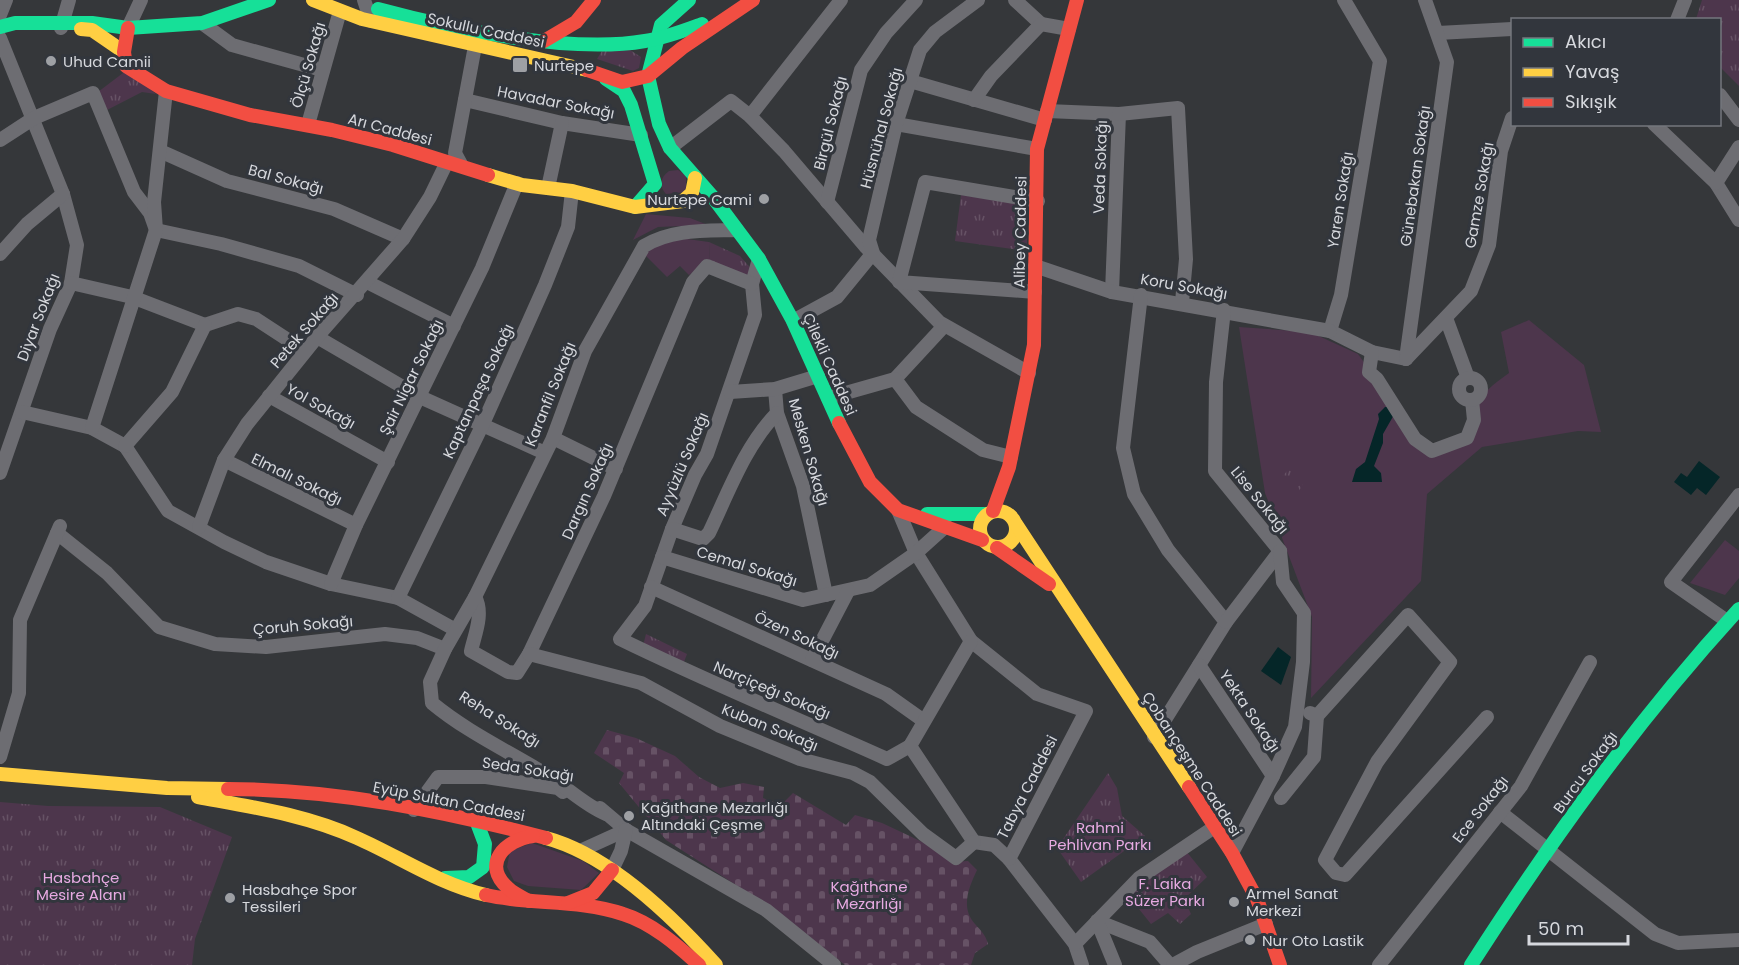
<svg xmlns="http://www.w3.org/2000/svg" width="1739" height="965" font-family="Poppins,sans-serif">
	<style>
		.green { fill: #4d364c }
		.cemetery { fill: url(#cemetery-stones) }
		.park { fill: url(#park-tufts) }
		.water { fill: #052628 }
		.lines { fill: none; stroke-linecap: round; stroke-linejoin: round }
		.street { stroke: #6d6d72; stroke-width: 14 }
		.fast { stroke: #16e098; stroke-width: 14 }
		.slow { stroke: #ffcf43; stroke-width: 14 }
		.jam { stroke: #f24e42; stroke-width: 14 }
		.poi-dot { fill: #9ea0a4; stroke: #32363d; stroke-width: 2 }
		.labels { text-anchor: middle; dominant-baseline: central; stroke-width: 6; stroke-linejoin: round; paint-order: stroke }
		.street-label { font-size: 15px; fill: #d6d8dd; stroke: #32363d }
		.poi-label { font-size: 15px; fill: #d6d8dd; stroke: #32363d; text-anchor: start }
		.park-label { font-size: 15px; fill: #e7aae2; stroke: #32363d }
	</style>
	<defs>
		<pattern id="cemetery-stones" width="16" height="16" patternUnits="userSpaceOnUse" patternTransform="scale(1.5)"><rect width="16" height="16" fill="#4d364c"/><path d="M2 7V4a2 2 0 0 1 4 0v3zM10 15v-3a2 2 0 0 1 4 0v3z" fill="#665265"/></pattern>
		<pattern id="park-tufts" width="24" height="20" patternUnits="userSpaceOnUse" patternTransform="scale(1.5)"><rect width="24" height="20" fill="#4d364c"/><path d="M3 7l-1-3M5 7V3M7 7l1-3M15 17l-1-3M17 17v-4M19 17l1-3" fill="none" stroke="#665265"/></pattern>
	</defs>
	<rect width="100%" height="100%" fill="#35373a"/>
	<g class="green">
		<path d="M678,170l8,5v17l-20,2c-7,-7 -6,-17 3,-23z"/>
		<path d="M646,214l44,4 18,7 -50,2 -25,13z"/>
		<path d="M687,239l22,3 1,19 -21,14 -9,-9 -13,11 -22,-22c9,-14 25,-15 42,-16z"/>
		<path d="M1529,320l55,45 17,67 -23,-1 -96,16 -55,47 -6,87 -110,117 1,-81 -47,-124 -26,-166 71,5 48,22 73,101 34,-11c10,-41 9,-46 44,-71l-8,-41z"/>
		<path d="M1725,540l14,11v27l-14,17 -35,-12z"/>
		<path d="M532,843l51,18 16,12 -18,17 -53,-4 -14,-5 -7,-14 3,-16z"/>
	</g>
	<path class="cemetery" d="M607,730l29,8 39,18 24,21 21,11 23,-5 21,4 -1,11 18,7 12,-12 53,32 9,-10 27,8 51,24 19,15 16,-1 9,9c-8,17 -17,38 -2,54 7,8 10,10 13,20l-13,9 -4,12h-126l-64,-51 -115,-74 -47,-57 5,-10 -30,-20z"/>
	<g class="park">
		<path d="M1702,0h37v86l-19,-19v-47l-24,-1z"/>
		<path d="M630,50l11,7 -2,11 -6,3 -36,-12 5,-8z"/>
		<path d="M127,70l29,24 -14,-2 -35,18 -9,-18z"/>
		<path d="M961,195l66,10v46l-72,-10z"/>
		<path d="M709,242l31,14 13,15 -4,9 -39,-16z"/>
		<path d="M1298,465l12,7 -14,24 -17,-16 10,-11z"/>
		<path d="M646,634l41,20 -5,13 -39,-21z"/>
		<path d="M1108,773l9,15 5,28 23,20 -64,46 -24,-34z"/>
		<path d="M0,802l48,4 112,1 72,30 -37,102 -3,26h-192z"/>
		<path d="M1186,851l21,26 -23,22 7,15 -11,10 -12,-11 -17,11 -24,-30z"/>
	</g>
	<g class="water">
		<path d="M1385,407h5l5,6 -12,21v9l-9,23 7,7 1,9h-30l4,-13 9,-7 14,-43 -1,-5z"/>
		<path d="M1699,461l21,16 -14,18 -9,-7 -6,7 -17,-13 7,-9 6,4z"/>
		<path d="M1278,647l13,10 -10,28 -20,-14z"/>
	</g>
	<g class="lines">
		<g class="street">
			<path d="M364,0l7,21"/>
			<path d="M1015,0l26,24"/>
			<path d="M1344,0l36,61 -39,234 -11,36 42,21 34,7"/>
			<path d="M0,15l6,-15"/>
			<path d="M1677,20l8,-20"/>
			<path d="M202,23l30,22 90,25"/>
			<path d="M61,28l8,-28"/>
			<path d="M128,28l13,-28"/>
			<path d="M1438,33l74,-4"/>
			<path d="M0,38l63,156 14,51 -6,38 -21,46 -50,144"/>
			<path d="M910,81l135,39"/>
			<path d="M1720,95l19,25"/>
			<path d="M465,100l97,23 79,12"/>
			<path d="M974,100l17,-24 50,-52 28,5"/>
			<path d="M1047,111l72,3 -7,178"/>
			<path d="M1119,114l59,-6 8,151 -4,43"/>
			<path d="M750,116l91,-116"/>
			<path d="M309,121l29,-103"/>
			<path d="M896,124l141,25"/>
			<path d="M1654,124l62,59 23,37"/>
			<path d="M0,140l34,-22 59,-25 41,99 16,21 6,17 65,14 78,22 58,29"/>
			<path d="M670,148l61,-47 19,15 34,35 81,95 74,76 90,51"/>
			<path d="M160,151l67,30 107,28 69,30"/>
			<path d="M462,166l-7,-13 20,-107"/>
			<path d="M1716,183l23,-36"/>
			<path d="M548,188l14,-65"/>
			<path d="M827,202l34,-132 25,-37 30,-33"/>
			<path d="M0,254l27,-30 36,-30"/>
			<path d="M759,259l-7,25 3,31 -48,139 -12,21 -23,54 -27,77 -25,33c88,43 178,80 267,120l23,-13"/>
			<path d="M1035,266l77,26 218,39"/>
			<path d="M367,282l87,44"/>
			<path d="M71,283l61,14 73,28"/>
			<path d="M1035,292l-136,-10 26,-100 113,19"/>
			<path d="M1141,295l-18,153 11,46 34,56 58,72 -72,115"/>
			<path d="M1224,310l-8,72 -1,89 65,80 -54,71"/>
			<path d="M1446,318l22,60"/>
			<path d="M793,321l44,-24 36,-44 -4,-13 27,-116 24,-74 15,-18 43,-32"/>
			<path d="M205,325l33,-11 18,5 49,32"/>
			<path d="M317,337l103,60 125,56"/>
			<path d="M1372,352l-3,20 8,7 38,60 17,12 35,-13 7,-18 -2,-20"/>
			<path d="M1406,359l41,-297 -22,-62"/>
			<path d="M1406,359l65,-68 18,-46 12,-94 11,-33"/>
			<circle cx="1470" cy="389" r="11"/>
			<path d="M895,379l49,-53"/>
			<path d="M775,389l2,24 26,73 23,109"/>
			<path d="M730,392l45,-3 43,-13"/>
			<path d="M269,396l119,66"/>
			<path d="M828,398l67,-19 21,28 67,43 28,7"/>
			<path d="M22,412l70,16 33,18"/>
			<path d="M92,428l64,-198 -2,-28 12,-111"/>
			<path d="M553,438l63,31"/>
			<path d="M125,446l43,65 56,31 42,20 65,22 67,14 56,31"/>
			<path d="M125,446l47,-54 33,-67"/>
			<path d="M224,460l132,65"/>
			<path d="M898,510l18,43 55,88 66,53 49,17 -77,148 66,85 7,21"/>
			<path d="M199,527l25,-67 23,-36 70,-87 86,-98 27,-42 17,-35"/>
			<path d="M672,529l31,10 6,-6c20,-42 36,-87 68,-120"/>
			<path d="M57,533l50,40 52,54 56,17 51,3 119,-13 32,4 28,11"/>
			<path d="M662,557l141,43 67,-15 46,-32 30,-27"/>
			<path d="M331,584l25,-59 126,-257 35,-85"/>
			<path d="M651,587l235,107 38,27"/>
			<path d="M475,597c9,16 0,37 -4,54l37,21 9,1 12,-19 75,-158 89,-214 14,-16 45,18"/>
			<path d="M398,598l84,-172 63,-141 23,-58 4,-36"/>
			<path d="M1727,621l-56,-39 68,-87"/>
			<path d="M971,641l-61,105 64,96 20,3 15,14"/>
			<path d="M529,654l112,29 79,43 80,33 53,14 17,9 53,52 33,24 18,-16"/>
			<path d="M812,660l36,-69"/>
			<path d="M1199,665l74,111"/>
			<path d="M1317,716l91,-101 42,47 -73,100 -52,98 11,13 9,2 142,-158"/>
			<path d="M0,757l19,-64 1,-73 40,-94"/>
			<path d="M1281,798l33,-41 3,-41 -7,-3"/>
			<path d="M600,808l26,22 140,80 68,55"/>
			<path d="M414,810l24,-33h48l72,11 5,4"/>
			<path d="M1500,812l155,122 23,9 61,-3"/>
			<path d="M606,814c-22,-9 -39,-27 -59,-39 -39,-24 -80,-43 -115,-72l-2,-21 15,-33 30,-52 78,-159 32,-87 59,-105c27,-17 61,-15 93,-16"/>
			<path d="M582,850l44,-20"/>
			<path d="M1232,853l41,-77 22,-49 8,-65 1,-49 -21,-31 -3,-31"/>
			<path d="M612,870l9,-19 5,-21"/>
			<path d="M1097,921l53,21 20,23"/>
			<path d="M1097,921l18,44"/>
			<path d="M1075,944l64,-66 74,-50"/>
			<path d="M1173,965l24,-13 69,-28"/>
			<path d="M1379,965l142,-179 69,-124"/>
		</g>
		<g class="fast">
			<path d="M689,0l-28,25 -13,51 11,48 11,24 42,48 47,63 34,62 46,102"/>
			<path d="M378,9c74,20 192,45 267,32 20,-3 38,-10 57,-17"/>
			<path d="M0,27l15,-4h77l36,5 74,-5 67,-23"/>
			<path d="M606,79l18,12 7,14 24,79 -20,23"/>
			<path d="M927,514h61"/>
			<path d="M445,878l24,-1 14,-10 2,-23 -9,-24"/>
			<path d="M1471,965c81,-126 167,-246 268,-356"/>
		</g>
		<g class="slow">
			<path d="M313,0l49,19 225,51"/>
			<path d="M81,29l11,1 32,22"/>
			<path d="M488,175l34,10 50,6 63,16 48,-6 9,-8 3,-15"/>
			<circle cx="998" cy="529" r="18"/>
			<path d="M1016,524l173,263"/>
			<path d="M0,774l167,14 61,1"/>
			<path d="M198,797c54,10 109,18 159,41 43,19 82,46 129,57"/>
			<path d="M546,838c63,17 127,79 170,127"/>
		</g>
		<g class="jam">
			<path d="M128,28l-4,24 2,14 40,25 84,24 82,15 61,15 95,30"/>
			<path d="M544,41l32,-19 18,-22"/>
			<path d="M587,70l35,12 26,-6 34,-28 71,-48"/>
			<path d="M839,423l31,59 28,28 84,30"/>
			<path d="M993,511l16,-44 25,-122 3,-196 40,-149"/>
			<path d="M997,548l52,36"/>
			<path d="M1189,787l43,66 25,46 23,66"/>
			<path d="M228,789c107,0 215,22 318,49"/>
			<path d="M486,895c45,10 93,4 137,19 29,9 54,31 76,51"/>
			<path d="M529,901c-7,-4 -15,-7 -21,-13 -27,-24 -3,-48 25,-52"/>
			<path d="M568,903l25,-10 19,-23"/>
		</g>
	</g>
	<g class="poi-dot">
		<circle cx="51" cy="61" r="6"/>
		<rect x="512" y="57" width="16" height="16" rx="3"/>
		<circle cx="764" cy="199" r="6"/>
		<circle cx="629" cy="816" r="6"/>
		<circle cx="230" cy="898" r="6"/>
		<circle cx="1234" cy="902" r="6"/>
		<circle cx="1250" cy="940" r="6"/>
	</g>
	<g class="labels">
		<g class="street-label">
			<text transform="translate(486 30) rotate(12)">Sokullu Caddesi</text>
			<text transform="translate(308 65) rotate(-74)">Ölçü Sokağı</text>
			<text transform="translate(556 102) rotate(11)">Havadar Sokağı</text>
			<text transform="translate(830 123) rotate(-76)">Birgül Sokağı</text>
			<text transform="translate(881 128) rotate(-75)">Hüsnühal Sokağı</text>
			<text transform="translate(390 129) rotate(15)">Arı Caddesi</text>
			<text transform="translate(1100 167) rotate(-88)">Veda Sokağı</text>
			<text transform="translate(1415 176) rotate(-82)">Günebakan Sokağı</text>
			<text transform="translate(286 179) rotate(15)">Bal Sokağı</text>
			<text transform="translate(1479 195) rotate(-80)">Gamze Sokağı</text>
			<text transform="translate(1340 200) rotate(-81)">Yaren Sokağı</text>
			<text transform="translate(1020 232) rotate(-89)">Alibey Caddesi</text>
			<text transform="translate(1184 286) rotate(10)">Koru Sokağı</text>
			<text transform="translate(38 317) rotate(-69)">Diyar Sokağı</text>
			<text transform="translate(304 330) rotate(-49)">Petek Sokağı</text>
			<text transform="translate(830 364) rotate(66)">Çilekli Caddesi</text>
			<text transform="translate(411 377) rotate(-64)">Şair Nigar Sokağı</text>
			<text transform="translate(478 391) rotate(-65)">Kaptanpaşa Sokağı</text>
			<text transform="translate(550 394) rotate(-68)">Karanfil Sokağı</text>
			<text transform="translate(321 406) rotate(29)">Yol Sokağı</text>
			<text transform="translate(809 452) rotate(74)">Mesken Sokağı</text>
			<text transform="translate(682 464) rotate(-67)">Ayyüzlü Sokağı</text>
			<text transform="translate(297 479) rotate(26)">Elmalı Sokağı</text>
			<text transform="translate(587 491) rotate(-66)">Dargın Sokağı</text>
			<text transform="translate(1260 500) rotate(51)">Lise Sokağı</text>
			<text transform="translate(747 566) rotate(17)">Cemal Sokağı</text>
			<text transform="translate(303 625) rotate(-5)">Çoruh Sokağı</text>
			<text transform="translate(797 635) rotate(25)">Özen Sokağı</text>
			<text transform="translate(772 690) rotate(23)">Narçiçeğı Sokağı</text>
			<text transform="translate(1250 711) rotate(56)">Yekta Sokağı</text>
			<text transform="translate(500 719) rotate(32)">Reha Sokağı</text>
			<text transform="translate(770 727) rotate(22)">Kuban Sokağı</text>
			<text transform="translate(1192 764) rotate(57)">Çobançeşme Caddesi</text>
			<text transform="translate(528 769) rotate(9)">Seda Sokağı</text>
			<text transform="translate(1585 772) rotate(-54)">Burcu Sokağı</text>
			<text transform="translate(1027 787) rotate(-63)">Tabya Caddesi</text>
			<text transform="translate(449 801) rotate(11)">Eyüp Sultan Caddesi</text>
			<text transform="translate(1480 809) rotate(-52)">Ece Sokağı</text>
		</g>
		<g class="poi-label">
			<text x="63" y="61">Uhud Camii</text>
			<text x="534" y="65">Nurtepe</text>
			<text x="752" y="199" text-anchor="end">Nurtepe Cami</text>
			<text x="641" y="807">Kağıthane Mezarlığı<tspan x="641" dy="17">Altındaki Çeşme</tspan></text>
			<text x="242" y="889">Hasbahçe Spor<tspan x="242" dy="17">Tessileri</tspan></text>
			<text x="1246" y="893">Armel Sanat<tspan x="1246" dy="17">Merkezi</tspan></text>
			<text x="1262" y="940">Nur Oto Lastik</text>
		</g>
		<g class="park-label">
			<text x="1100" y="827">Rahmi<tspan x="1100" dy="17">Pehlivan Parkı</tspan></text>
			<text x="81" y="877">Hasbahçe<tspan x="81" dy="17">Mesire Alanı</tspan></text>
			<text x="1165" y="883">F. Laika<tspan x="1165" dy="17">Süzer Parkı</tspan></text>
			<text x="869" y="886">Kağıthane<tspan x="869" dy="17">Mezarlığı</tspan></text>
		</g>
	</g>
	<rect x="1511" y="18" width="210" height="108" fill="#32363d" stroke="#74777d" stroke-width="1.5"/>
	<rect x="1523" y="38" width="30" height="9" fill="#16e098" stroke="#74777d" stroke-width="1.5"/>
	<text x="1565" y="48" font-size="18" fill="#d6d8dd">Akıcı</text>
	<rect x="1523" y="68" width="30" height="9" fill="#ffcf43" stroke="#74777d" stroke-width="1.5"/>
	<text x="1565" y="78" font-size="18" fill="#d6d8dd">Yavaş</text>
	<rect x="1523" y="98" width="30" height="9" fill="#f24e42" stroke="#74777d" stroke-width="1.5"/>
	<text x="1565" y="108" font-size="18" fill="#d6d8dd">Sıkışık</text>
	<path d="M1529 935v9h99v-9" fill="none" stroke="#d6d8dd" stroke-width="3"/>
	<text x="1538" y="935" font-size="18" fill="#d6d8dd" stroke="#32363d" stroke-width="4.5" paint-order="stroke">50 m</text>
</svg>
